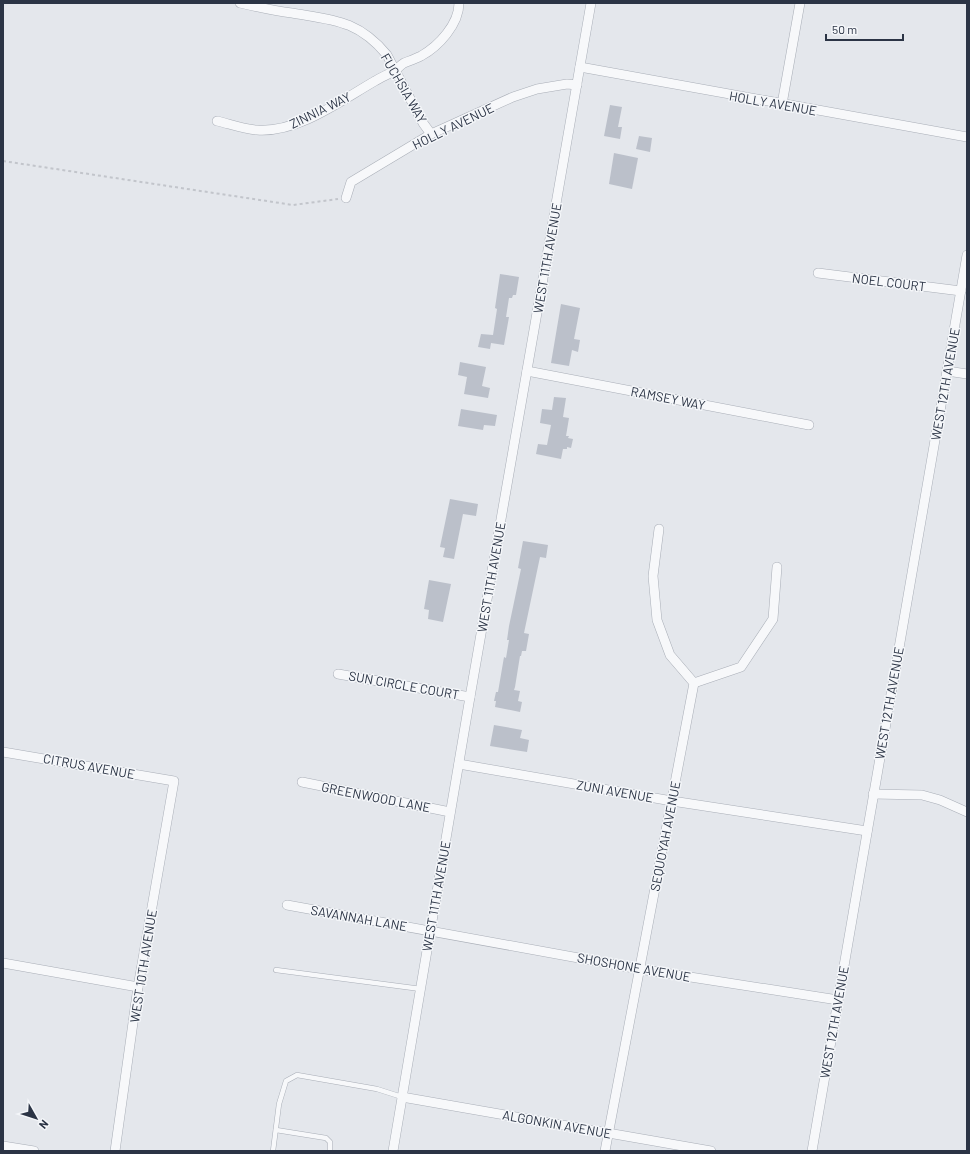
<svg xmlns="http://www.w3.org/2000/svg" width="970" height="1154" font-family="Barlow,sans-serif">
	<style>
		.building { fill: #bbc0ca }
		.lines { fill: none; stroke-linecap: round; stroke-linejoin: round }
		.lane-casing { stroke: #a9aeb7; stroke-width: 5.5 }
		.street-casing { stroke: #a9aeb7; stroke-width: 10 }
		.path { stroke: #c2c5cb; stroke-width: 2; stroke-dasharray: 3 3; stroke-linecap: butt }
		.lane { stroke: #f7f8fa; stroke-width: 4.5 }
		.street { stroke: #f7f8fa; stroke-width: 9 }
		.labels { text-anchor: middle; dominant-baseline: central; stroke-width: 3; stroke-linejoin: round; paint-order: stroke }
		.street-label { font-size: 13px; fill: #2b3445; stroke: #f4f6f9 }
	</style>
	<rect width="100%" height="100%" fill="#e4e7ec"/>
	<g class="building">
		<path d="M610,105l12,2 -4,20h4l-2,12 -16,-3z"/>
		<path d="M639,136l13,2 -2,14 -14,-3z"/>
		<path d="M614,153l24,5 -6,31 -23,-5z"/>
		<path d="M500,274l19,3 -3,18h-3l-1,3h-3l-3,19h3l-5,28 -13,-2 -1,6 -12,-2 3,-13 12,1 4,-26 -2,-1z"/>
		<path d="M561,304l19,4 -6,31 6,1 -2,12 -6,-2 -3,16 -18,-3z"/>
		<path d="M460,362l26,5 -4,19 8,2 -2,10 -24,-4 3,-17 -9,-2z"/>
		<path d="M554,397l12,1 -3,19 6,1 -3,18h3l-1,2 5,1 -2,9 -4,-1v2h-4l-2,10 -25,-5 2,-10 9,1 4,-20 -11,-2 2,-14 10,1z"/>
		<path d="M461,409l36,6 -2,11 -11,-1 -1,5 -25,-4z"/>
		<path d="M450,499l28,5 -2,12 -13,-2 -9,45 -11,-2 2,-9 -5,-1z"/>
		<path d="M523,541l25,4 -2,13 -6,-1 -16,76 5,1 -3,17h-4l-1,5h-1l-5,31 -1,3 6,1 -2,10 4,1 -2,10 -25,-5 1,-6h-2l2,-9h2l6,-35 2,1 3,-18h-2l2,-14 12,-57 -3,-1z"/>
		<path d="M429,580l22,4 -8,38 -15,-3 1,-9 -5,-1z"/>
		<path d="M494,725l28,5 -2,8 9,2 -2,12 -37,-6z"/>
	</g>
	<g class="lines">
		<defs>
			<g id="lane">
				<path d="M276,970l145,19"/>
				<path d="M276,1130l50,8 4,4v9"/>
				<path d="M273,1151l6,-47 7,-23 11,-6 80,14 25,8"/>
			</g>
			<g id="street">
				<path d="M240,3c17,4 34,8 52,10 41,7 66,7 95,42l36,68 8,11"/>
				<path d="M580,67l387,70"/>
				<path d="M782,104l18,-101"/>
				<path d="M217,121c13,3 26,8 40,9 41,3 83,-29 118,-49 6,-4 12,-6 19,-10 4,-2 6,-6 10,-8 5,-2 11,-4 17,-7 18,-10 38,-32 38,-53"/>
				<path d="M346,198l5,-16 80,-48 82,-37 24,-8 30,-5 10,1"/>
				<path d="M818,273l143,18"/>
				<path d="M527,371l282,54"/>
				<path d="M947,371l20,3"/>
				<path d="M338,674l132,23"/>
				<path d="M694,683l47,-16 32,-48 4,-52"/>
				<path d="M3,752l171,29 -36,206 -23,164"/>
				<path d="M459,764l213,37 195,30"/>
				<path d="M302,782l148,30"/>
				<path d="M873,794l49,1 18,5 27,12"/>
				<path d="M287,905l352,64 199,31"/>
				<path d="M3,963l135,24"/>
				<path d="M402,1097l309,54"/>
				<path d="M3,1146l31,5"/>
				<path d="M393,1151l77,-454 121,-694"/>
				<path d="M605,1151l89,-468 -24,-28 -13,-35 -4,-44 6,-47"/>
				<path d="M812,1151l155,-896"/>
			</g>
		</defs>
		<use href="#lane" class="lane-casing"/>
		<use href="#street" class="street-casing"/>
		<path class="path" d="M3,161l290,44 45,-6"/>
		<use href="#lane" class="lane"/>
		<use href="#street" class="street"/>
	</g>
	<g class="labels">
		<g class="street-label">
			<text transform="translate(404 88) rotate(60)">FUCHSIA WAY</text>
			<text transform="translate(773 103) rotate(10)">HOLLY AVENUE</text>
			<text transform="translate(320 110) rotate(-26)">ZINNIA WAY</text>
			<text transform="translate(453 126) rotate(-26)">HOLLY AVENUE</text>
			<text transform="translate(547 258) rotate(-80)">WEST 11TH AVENUE</text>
			<text transform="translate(889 282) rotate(7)">NOEL COURT</text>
			<text transform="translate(945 384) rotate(-80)">WEST 12TH AVENUE</text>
			<text transform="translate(668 398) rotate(11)">RAMSEY WAY</text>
			<text transform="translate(491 577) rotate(-80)">WEST 11TH AVENUE</text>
			<text transform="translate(404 685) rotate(10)">SUN CIRCLE COURT</text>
			<text transform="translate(889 703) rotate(-80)">WEST 12TH AVENUE</text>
			<text transform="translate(89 766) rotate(10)">CITRUS AVENUE</text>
			<text transform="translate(615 791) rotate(10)">ZUNI AVENUE</text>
			<text transform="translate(376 797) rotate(11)">GREENWOOD LANE</text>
			<text transform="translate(665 836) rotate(-79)">SEQUOYAH AVENUE</text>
			<text transform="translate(436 896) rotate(-80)">WEST 11TH AVENUE</text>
			<text transform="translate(359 918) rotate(10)">SAVANNAH LANE</text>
			<text transform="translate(143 966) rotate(-81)">WEST 10TH AVENUE</text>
			<text transform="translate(634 967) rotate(10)">SHOSHONE AVENUE</text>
			<text transform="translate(834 1022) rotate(-80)">WEST 12TH AVENUE</text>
			<text transform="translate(557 1124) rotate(10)">ALGONKIN AVENUE</text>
		</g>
	</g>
	<rect width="970" height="1154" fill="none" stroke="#2b3445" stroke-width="8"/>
	<g transform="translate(36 1118) rotate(129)" stroke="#f4f6f9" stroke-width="3" paint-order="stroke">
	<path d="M0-3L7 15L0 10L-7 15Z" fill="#2b3445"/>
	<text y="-6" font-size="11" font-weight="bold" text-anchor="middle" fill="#2b3445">N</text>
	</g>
	<path d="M826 34v6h77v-6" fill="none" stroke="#2b3445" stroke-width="2"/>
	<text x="832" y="34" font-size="12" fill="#2b3445" stroke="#f4f6f9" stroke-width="3" paint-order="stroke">50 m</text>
</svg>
